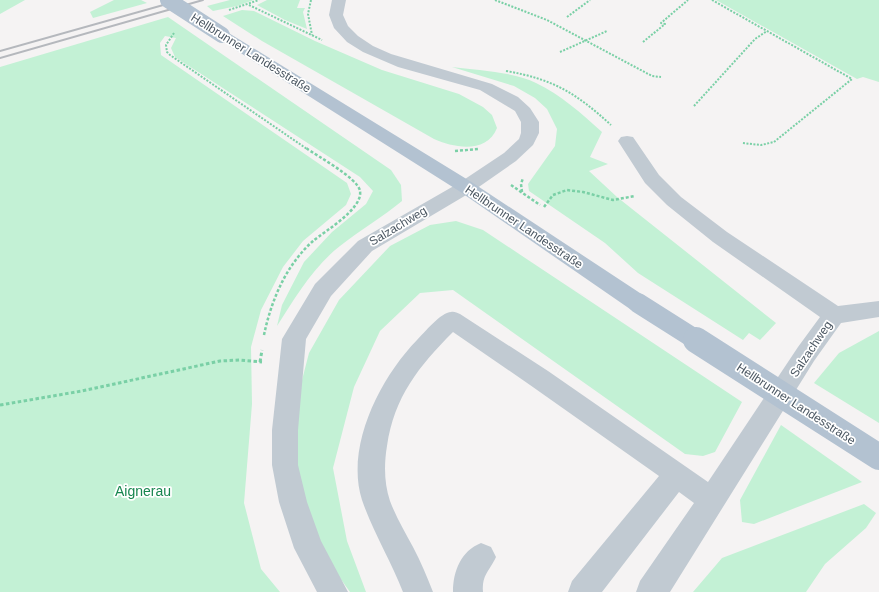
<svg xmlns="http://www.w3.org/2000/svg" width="879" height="592" font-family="Arial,sans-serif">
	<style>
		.green { fill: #c3f1d5 }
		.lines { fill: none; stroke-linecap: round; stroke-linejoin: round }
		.path-far2 { stroke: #7ad0a6; stroke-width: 2; stroke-dasharray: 2 1.5; stroke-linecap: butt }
		.path-far1 { stroke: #7ad0a6; stroke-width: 2.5; stroke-dasharray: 3 2; stroke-linecap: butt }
		.path { stroke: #7ad0a6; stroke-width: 3; stroke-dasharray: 3.5 2.5; stroke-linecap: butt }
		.minor { fill: #c1cad2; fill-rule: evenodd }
		.major { fill: #b3c2d1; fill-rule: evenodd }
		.rail { stroke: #b5b8bd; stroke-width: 2 }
		.major-bridge-far2 { stroke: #b3c2d1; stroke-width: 16 }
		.major-bridge-far1 { stroke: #b3c2d1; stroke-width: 20 }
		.major-bridge { stroke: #b3c2d1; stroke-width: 26 }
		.labels { text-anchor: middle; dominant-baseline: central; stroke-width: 3.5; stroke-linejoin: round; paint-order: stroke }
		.street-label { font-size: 12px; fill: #4a5661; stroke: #fff }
		.near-park-label { font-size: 14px; fill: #17864f; stroke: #fff }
	</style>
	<rect width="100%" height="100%" fill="#f5f3f3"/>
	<g class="green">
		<path d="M0,0h25l-25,14z"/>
		<path d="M114,0h27l6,3 -54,15 -3,-6z"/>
		<path d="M230,0h24l-17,6 -24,5 -6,-5z"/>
		<path d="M267,0h33l-3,8h8l-2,4 4,17 -22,-9 -28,-15z"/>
		<path d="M716,0h163v82l-16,-5 -6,2z"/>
		<path d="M242,10l12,1 61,30 67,29 77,24 24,13 9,8 5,13c-10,26 -43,20 -63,11l-172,-98 -39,-25z"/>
		<path d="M168,17l223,153 10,15 1,16c-19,16 -42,29 -62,45 -27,21 -45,52 -63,80l5,-21 22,-43 28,-30 34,-28 7,-13 -13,-14 -185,-120 -4,-9 5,-10 -11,-2 -5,7 1,12 186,128 4,11 -5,11 -43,36 -20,26 -22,43 -10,37 1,57 -8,99 17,66 19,23h-280v-525z"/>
		<path d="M452,67c24,3 63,5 84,16 25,12 45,30 66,49l-12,25 18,7 -19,7 28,26 159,126 -16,17 -11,-7 -6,7 -105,-67 -33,-30 -76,-52 -1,-7 27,-38 2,-17 -10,-20 -12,-11 -21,-12z"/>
		<path d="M456,221l27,9 259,172 -27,50 -12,4 -18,-2 -232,-164 -33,3 -40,38 -26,56 -21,81 14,73 19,51h-16l-20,-28 -20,-41 -14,-56 -1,-60 14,-54 30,-53 51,-54 40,-21z"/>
		<path d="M879,331v92l-65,-40 25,-30z"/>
		<path d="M781,425l81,57 -108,42 -12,-2 -2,-22z"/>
		<path d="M864,504l12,9 -10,15 -41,36 -19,28h-113l29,-34z"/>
	</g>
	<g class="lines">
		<g class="path-far2">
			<path d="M311,0l-3,14 4,21"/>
			<path d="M495,0l52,20 105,56 9,1"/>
			<path d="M712,0l140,79 -78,63 -13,3 -19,-2"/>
			<path d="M249,5l73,35"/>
			<path d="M229,10l30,-10"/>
			<path d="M567,17l23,-17"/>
			<path d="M174,33l-8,12 1,7 3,3 137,94"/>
			<path d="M643,42l22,-18 -4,-1 27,-23"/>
			<path d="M560,52l47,-21"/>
			<path d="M506,71c47,8 70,22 105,54"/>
			<path d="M694,106l61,-67 12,-8"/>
		</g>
		<g class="path-far1">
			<path d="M455,151l23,-2"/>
			<path d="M511,185l29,20"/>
			<path d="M522,192l-1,-8 2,-6"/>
			<path d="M544,207l9,-12 14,-5 16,2 30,8 22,-4"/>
			<path d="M264,335c7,-34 22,-70 49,-94 12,-10 50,-32 47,-50 -2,-13 -43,-35 -54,-43"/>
		</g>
		<g class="path">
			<path d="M260,362l2,-12"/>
			<path d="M0,405l82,-14 138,-30 20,-1 22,2"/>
		</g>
		<g class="minor">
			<path d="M332,0h14l-3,15 5,11 10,10 15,10 18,8 101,30 26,13 12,11 9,14v11l-6,12 -17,16 -43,30 -101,60 -41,45 -25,43 -8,91v35l9,37 14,39 27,51h-31l-23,-44 -15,-46 -7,-37v-35l10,-91 33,-55 43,-43 101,-58 45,-30 15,-14 2,-6v-11l-6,-11 -35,-21 -82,-23 -35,-15 -16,-10 -13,-14 -5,-13z"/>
			<path d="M627,136l6,1 26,38 22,22 46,35 111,74 41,-5v16l-38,6 -27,38 -144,231h-34l4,-11 54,-78 -15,-11 -77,100h-34l4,-11 87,-105 -129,-91 -77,-53c-34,34 -59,65 -66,114 -3,18 -3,37 3,55 6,16 15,31 23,46 8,15 14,30 20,45h-30c-12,-31 -30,-60 -41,-92 -17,-53 18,-122 55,-160 7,-7 24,-28 34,-28 3,-1 6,1 9,2l88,57 160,111 90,-135 22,-30 -107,-75 -46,-37 -22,-22 -27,-42 3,-4z"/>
			<path d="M481,543l10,4 5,10c-7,15 -14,17 -13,35h-30c0,-21 8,-41 28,-49z"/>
		</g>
		<path class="major" d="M222,31l5,1 246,151 173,114 3,6 -3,6 -8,2 -8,-2 -171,-118 -242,-153 -2,-3 2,-3z"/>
		<g class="rail">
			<path d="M0,51l181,-51"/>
			<path d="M0,58l203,-58"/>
		</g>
		<path class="major-bridge-far2" d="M168,0l54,35"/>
		<path class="major-bridge-far1" d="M638,303l60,38"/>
		<path class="major-bridge" d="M696,340l183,117"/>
	</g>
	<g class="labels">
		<g class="street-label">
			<text transform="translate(251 53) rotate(32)">Hellbrunner Landesstraße</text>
			<text transform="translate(398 226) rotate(-31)">Salzachweg</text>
			<text transform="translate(524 227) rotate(34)">Hellbrunner Landesstraße</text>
			<text transform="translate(811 349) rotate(-56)">Salzachweg</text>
			<text transform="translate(796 404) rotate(33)">Hellbrunner Landesstraße</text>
		</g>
		<g class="near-park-label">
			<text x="143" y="491">Aignerau</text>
		</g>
	</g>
</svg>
